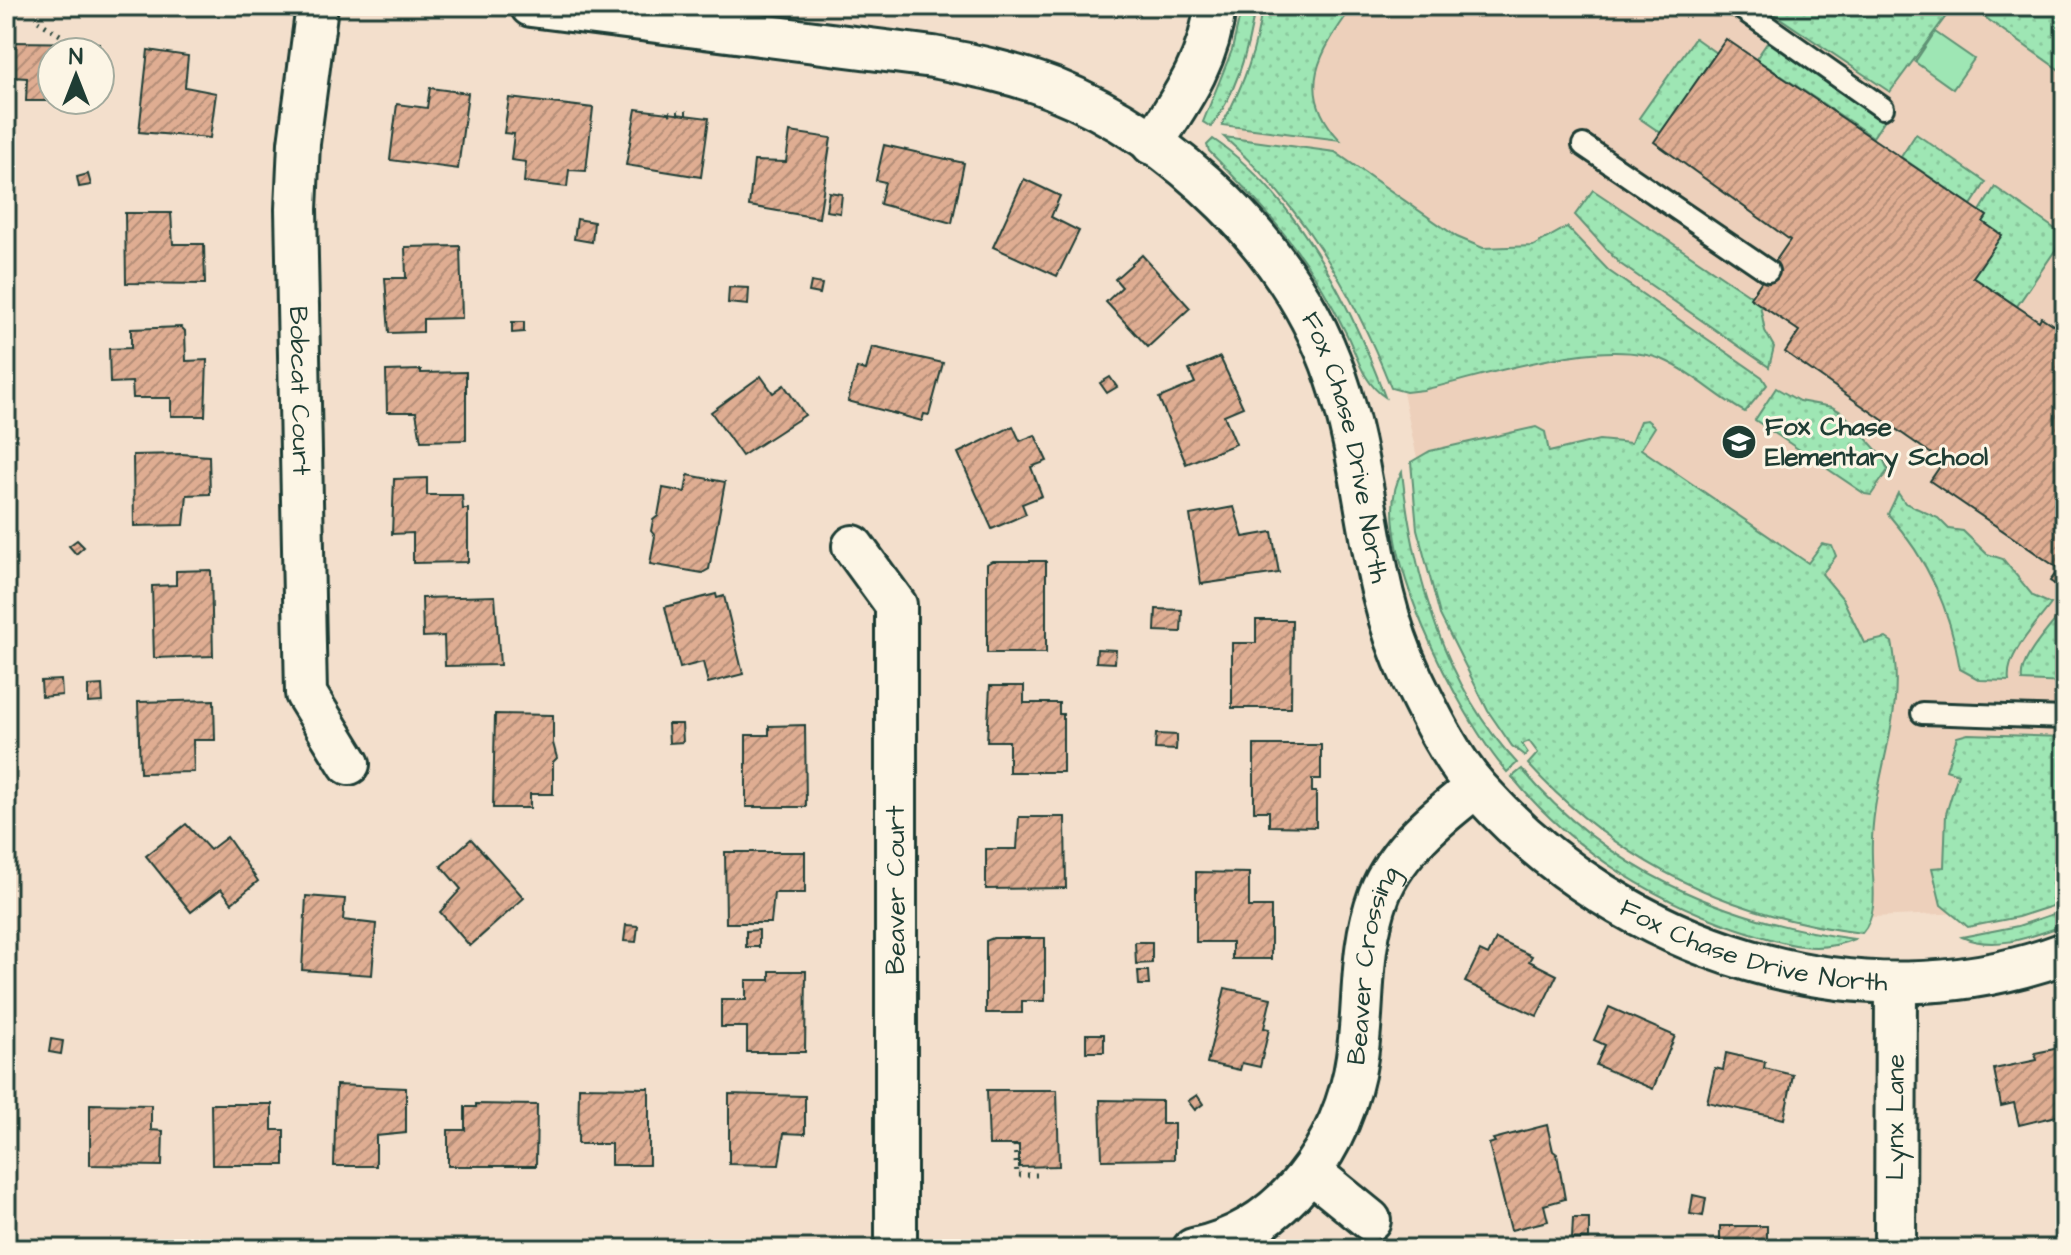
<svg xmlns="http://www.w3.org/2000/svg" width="2071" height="1255" font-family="'Architects Daughter',sans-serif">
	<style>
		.built { fill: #edd0bb }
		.grass { fill: url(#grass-dots); stroke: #5e9274; stroke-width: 2 }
		.green { fill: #9ee6b4; stroke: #5e9274; stroke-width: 2 }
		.building { fill: url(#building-hatch); stroke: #1f3d34; stroke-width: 2 }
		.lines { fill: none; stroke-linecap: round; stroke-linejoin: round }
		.lane-casing { stroke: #1f3d34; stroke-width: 26 }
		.street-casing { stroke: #1f3d34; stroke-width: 46 }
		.path { stroke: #1f3d34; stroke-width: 5; stroke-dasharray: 2 6; stroke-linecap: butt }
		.lane { stroke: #fcf5e5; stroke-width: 20 }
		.street { stroke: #fcf5e5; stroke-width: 40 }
		.labels { text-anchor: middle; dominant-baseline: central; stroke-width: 6; stroke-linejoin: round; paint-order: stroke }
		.street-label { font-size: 26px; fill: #1f3d34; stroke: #fcf5e5 }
		.poi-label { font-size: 26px; font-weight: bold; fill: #1f3d34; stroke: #fcf5e5; text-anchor: start }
	</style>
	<defs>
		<pattern id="grass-dots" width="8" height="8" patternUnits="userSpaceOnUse" patternTransform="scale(2)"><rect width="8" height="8" fill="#9ee6b4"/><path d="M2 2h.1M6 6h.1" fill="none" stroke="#88c69b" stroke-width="1.8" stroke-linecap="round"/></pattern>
		<pattern id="building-hatch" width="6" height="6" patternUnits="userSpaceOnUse" patternTransform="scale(2)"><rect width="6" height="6" fill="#dfad92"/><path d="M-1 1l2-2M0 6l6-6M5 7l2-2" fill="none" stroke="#b48e78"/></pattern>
	</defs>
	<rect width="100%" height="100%" fill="#f3dfcc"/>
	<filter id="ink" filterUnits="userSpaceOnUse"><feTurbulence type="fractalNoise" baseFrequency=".0125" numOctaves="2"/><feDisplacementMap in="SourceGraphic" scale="16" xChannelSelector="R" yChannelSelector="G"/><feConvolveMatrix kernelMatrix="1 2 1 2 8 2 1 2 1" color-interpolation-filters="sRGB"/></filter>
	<g filter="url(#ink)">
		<path class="built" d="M1272,6h793v872l-100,35 -117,5 -263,-114 -87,-97 -71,-202 -27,-127 -46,-102 -113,-131 -9,-22z"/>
		<g class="grass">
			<path d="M1242,6h13c-6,42 -18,86 -44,121l-8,-5 29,-72z"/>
			<path d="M1262,6h91c-33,46 -59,85 -13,134l-118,-15c21,-39 35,-75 40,-119z"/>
			<path d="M1762,6h185l2,6 -59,80z"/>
			<path d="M1969,6h96v68z"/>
			<path d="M1772,36l116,79 -15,22 -117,-78z"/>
			<path d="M1695,38l21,15 -55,80 -22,-15z"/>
			<path d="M1916,134l70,48 -15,23 -70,-48z"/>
			<path d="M1224,137l111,15 122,85 26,11 50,-2 34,-19 42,44 153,106 5,8 -22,27c-27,-14 -49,-37 -77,-50 -61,-29 -179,13 -245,28l-17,2 -15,-4c-38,-97 -89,-182 -167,-251z"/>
			<path d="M1213,139c84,57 138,166 172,258 -23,-15 -28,-43 -40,-66 -33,-71 -82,-125 -136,-180l-2,-6z"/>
			<path d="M1995,187l70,49 -48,70 -44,-29 28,-42 -18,-13 4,-6 -7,-5z"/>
			<path d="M1593,190l158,106 9,9 5,26 9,16 -5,20 -150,-104 -44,-48z"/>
			<path d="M1776,388l23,13 33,6 11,6 39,43 6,14 -17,25 -6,-1 -110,-74z"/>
			<path d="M1647,420l8,7 -14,22 167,114 14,-19 10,2 4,10 -14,18 21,25 21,44 22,-5 6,4c16,76 -23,137 -20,214 0,25 8,57 -10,77 -132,-16 -244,-70 -334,-169l10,-11 -9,-12 -7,3 6,9 -3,3 -13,-10 -24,-35 -48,-96 -23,-86 -6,-67 19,-11 106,-24 9,5 4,20 50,-12 32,3 9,-22z"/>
			<path d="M1402,472c11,102 42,214 115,291l-10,9c-45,-50 -144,-238 -105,-300z"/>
			<path d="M1898,493l7,10 33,15 11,11 14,2 24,23 16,5 30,37 18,8c-15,21 -46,51 -42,77l-29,-1 -20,-11c-10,-61 -32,-109 -72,-155z"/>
			<path d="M2062,611l3,14 -7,10 7,10v38l-43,-2c-4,-22 28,-52 40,-70z"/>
			<path d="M1968,734l97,3v165l-47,15 -50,10 -27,-22 -9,-37 12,-1 2,-53 12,-40 -12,-4 11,-33z"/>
			<path d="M1522,769c84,101 204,153 332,170 -34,15 -66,6 -100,-5 -93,-29 -180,-81 -242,-157z"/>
			<path d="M2065,910v15c-32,11 -70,27 -103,12l56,-11z"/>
		</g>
		<path class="green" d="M1935,32l39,27 -21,30 -38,-27z"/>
		<g class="building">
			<path d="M1726,39l261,177 -4,6 19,13 -29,42 66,44 2,-4 24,16v258l-15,-10 9,-12 -129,-88 13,-19 -158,-110 14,-21 -49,-33 40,-58 -136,-98z"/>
			<path d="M11,42l88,1v9h-47v48l47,1h-73l1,-23 -16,-1z"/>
			<path d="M148,50l40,6 -3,31 31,6 -6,45 -71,-6z"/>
			<path d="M430,88l38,5 -10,76 -68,-9 7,-56 30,4z"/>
			<path d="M509,98l84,10 -7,63 -17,-1 -2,17 -43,-5 2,-20 -15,-2 3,-26 -10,-1z"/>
			<path d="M636,109l73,9 -8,59 -75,-12z"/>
			<path d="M790,132l41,6 -12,80 -70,-12 5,-45 32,1z"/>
			<path d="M884,145l80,18 -12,60 -72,-19 5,-22 -9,-2z"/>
			<path d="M88,174l3,11 -12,2 -2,-10z"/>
			<path d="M1024,179l36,17 -9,21 28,14 -22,45 -64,-29z"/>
			<path d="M829,192l13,2 -2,19 -14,-2z"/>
			<path d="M125,213h46l2,31h31l1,40 -79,-1z"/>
			<path d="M577,219l17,3 -2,20 -18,-3z"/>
			<path d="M460,246l2,72 -39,1v13l-34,1 -4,-55h21l-1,-31z"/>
			<path d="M1142,255l48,53 -42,39 -42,-45 16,-15 -7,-8z"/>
			<path d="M811,282l11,2 -2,10 -11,-2z"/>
			<path d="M729,287l20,1 -1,17 -20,-2z"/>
			<path d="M512,322h12v10l-12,1z"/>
			<path d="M181,327l4,4 1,30 21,-1 -2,56h-34v-18h-38l-1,-16 -22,1 -1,-34 22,-1v-19z"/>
			<path d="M872,347l71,16 -14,52 -5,-1 -2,7 -74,-20 9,-33 9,2z"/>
			<path d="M1220,357l23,50 -19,8 12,29 -50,20 -27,-66 36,-15 -6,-13z"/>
			<path d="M421,370v3l45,-1v68l-45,1 -5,-29h-29l-1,-41z"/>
			<path d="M761,376l12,17 11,-8 21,30 -63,41 -31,-44z"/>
			<path d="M1110,377l7,10 -10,6 -7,-10z"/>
			<path d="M1013,426l7,15 15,-6 12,26 -16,6 11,29 -20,8 4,10 -34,15 -34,-76z"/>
			<path d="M181,454l28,2 1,38 -23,1 -3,30 -50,1 -1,-71z"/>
			<path d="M688,475l37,7 -16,87 -7,4 -52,-9 5,-28 -4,-5 2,-11 5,-4 5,-28 22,4z"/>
			<path d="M427,478v17h35l1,14h5v53l-55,1v-30l-21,1 2,-55z"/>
			<path d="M1234,507l9,30 29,-5 7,41 -78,11 -11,-69z"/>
			<path d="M77,540l7,7 -8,7 -7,-8z"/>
			<path d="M992,561h54v92h-59v-89z"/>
			<path d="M211,570l2,86 -59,2 -2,-72 24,-1v-14z"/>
			<path d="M716,594l1,4 7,-2 19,78 -35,9 -5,-21 -23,6 -15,-61z"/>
			<path d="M495,596l5,69 -55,1 -1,-30 -21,1 -1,-39z"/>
			<path d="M1156,609l26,1 -1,22 -26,-1z"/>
			<path d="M1256,620h36l-1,88h-59v-65h24z"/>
			<path d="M1097,649l19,1 -1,13 -19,-1z"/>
			<path d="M61,680l1,15 -20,2 -1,-16z"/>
			<path d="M102,685l1,17 -15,1v-17z"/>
			<path d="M990,686h34v17h35v11h4v58h-54v-31h-22z"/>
			<path d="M214,700l1,40h-22l1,32 -54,1 -2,-71z"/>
			<path d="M495,714l58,1v28l4,15 -4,4v32h-23v14h-37z"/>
			<path d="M668,724h14l1,18 -14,1z"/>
			<path d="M805,725l1,82h-60v-72h23v-9z"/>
			<path d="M1156,734l21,1 -1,15 -21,-1z"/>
			<path d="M1254,745h67v34h-9v13h4v35l-47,-1v-15h-15z"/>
			<path d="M1019,817h46l1,71 -80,1v-40h31z"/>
			<path d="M186,824l24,26 17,-13 31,44 -26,22 -11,-14 -30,23 -45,-56z"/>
			<path d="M471,839l53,59 -54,48 -30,-34 21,-23 -20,-23z"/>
			<path d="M725,852h80v41h-31l-3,30h-45z"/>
			<path d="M1196,872l53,1v34h22v52h-39v-17h-36z"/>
			<path d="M306,896l39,3 -2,21 33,4 -4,51 -70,-5z"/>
			<path d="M626,925l12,1 -2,16 -12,-1z"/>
			<path d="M759,930v17h-13v-16z"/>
			<path d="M993,938h52v63h-23v12h-36v-72z"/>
			<path d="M1496,939l36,17 -3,5 28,14 -20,41 -72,-34 15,-31 8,4z"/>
			<path d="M1135,942h17v21l-16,1z"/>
			<path d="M770,971h36l-1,81h-58v-25h-26v-27h25v-20h24z"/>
			<path d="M1138,971h10l1,14h-10z"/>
			<path d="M1225,988l46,10 -7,30 5,1 -9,38 -18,-4 -2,7 -33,-7z"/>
			<path d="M1609,1007l66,29 -22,53 -57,-24 9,-20 -11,-5z"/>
			<rect x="1086" y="1034" width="18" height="18"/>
			<path d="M51,1039l12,2 -2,13 -12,-2z"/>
			<path d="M2064,1047l1,67 -46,11 -5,-22 -13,3 -7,-37 43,-9 -2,-7z"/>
			<path d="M1726,1053l39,9 -1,6 29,7 -9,44 -77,-17 8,-34 8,2z"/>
			<path d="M336,1085l70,3v45l-30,3v30h-42z"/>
			<path d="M579,1087l70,1v77h-38v-21h-33z"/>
			<path d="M987,1090h70l2,76 -40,1v-22h-30z"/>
			<path d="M729,1094l76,2v38l-21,-1 -5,32 -50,-1z"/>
			<path d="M1197,1095l6,9 -8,6 -7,-9z"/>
			<path d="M1100,1100l62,1v23h12v35l-72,1z"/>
			<path d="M90,1104l61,1v25l12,1 -1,35 -72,-1z"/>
			<path d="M211,1104h61v26h12v35h-72z"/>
			<path d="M476,1104l61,1 -1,61h-88v-36h17v-23h11z"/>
			<path d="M1547,1125l6,26 4,3 8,45 -21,6 4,16 -37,9 -22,-86 6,-2 -2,-3z"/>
			<path d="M1693,1195l13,3 -3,18 -13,-2z"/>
			<path d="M1573,1218h16v21h-17z"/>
			<rect x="1720" y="1226" width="47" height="23"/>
		</g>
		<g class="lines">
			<defs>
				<g id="lane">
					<path d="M1738,6l145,102"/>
					<path d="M1583,145l185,126"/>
					<path d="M1922,713l143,5"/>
				</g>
				<g id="street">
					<path id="s1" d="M317,6l-18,137 -3,66 10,485 43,70"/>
					<path id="s2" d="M531,6l402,51c41,8 80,16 119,31 125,50 240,160 284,289 34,98 30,206 76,301 18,37 39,81 67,112 143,160 381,240 586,163"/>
					<path d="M1152,144c29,-44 58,-84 63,-138"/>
					<path d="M853,546l43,59v644"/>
					<path d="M1311,1172l59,48"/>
					<path id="s3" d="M1193,1249c90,-18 152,-104 164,-192 8,-55 2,-108 22,-162 17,-45 61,-80 97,-108"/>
					<path id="s4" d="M1895,1249l1,-265"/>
				</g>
			</defs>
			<use href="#lane" class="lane-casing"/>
			<use href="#street" class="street-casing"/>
			<g class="path">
				<path d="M38,21l35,22"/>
				<path d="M669,113h23"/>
				<path d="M1015,1145l2,30h24"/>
			</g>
			<use href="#lane" class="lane"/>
			<use href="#street" class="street"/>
		</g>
	</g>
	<defs>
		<symbol id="school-disc" viewBox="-11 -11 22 22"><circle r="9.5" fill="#1f3d34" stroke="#fcf5e5"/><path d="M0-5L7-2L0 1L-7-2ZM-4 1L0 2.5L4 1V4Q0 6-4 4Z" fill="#fff"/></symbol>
	</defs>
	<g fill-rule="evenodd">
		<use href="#school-disc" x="1719" y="422" width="40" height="40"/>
	</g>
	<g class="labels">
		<g class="street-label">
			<text stroke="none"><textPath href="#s1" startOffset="386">Bobcat Court</textPath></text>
			<text stroke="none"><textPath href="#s2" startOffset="1016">Fox Chase Drive North</textPath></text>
			<text transform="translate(896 890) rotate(-90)">Beaver Court</text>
			<text stroke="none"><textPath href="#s2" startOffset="1712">Fox Chase Drive North</textPath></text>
			<text stroke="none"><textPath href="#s3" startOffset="362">Beaver Crossing</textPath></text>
			<text stroke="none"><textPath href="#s4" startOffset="132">Lynx Lane</textPath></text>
		</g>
		<g class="poi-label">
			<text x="1765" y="427">Fox Chase<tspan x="1765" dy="30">Elementary School</tspan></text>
		</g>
	</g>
	<rect width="2071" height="1255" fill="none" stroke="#fcf5e5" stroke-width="32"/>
	<rect x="16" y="16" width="2039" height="1223" fill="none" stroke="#1f3d34" stroke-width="3" filter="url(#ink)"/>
	<g transform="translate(76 76)"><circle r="38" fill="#fcf5e5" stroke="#a4ab9e" stroke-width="2"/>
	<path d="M0-6L14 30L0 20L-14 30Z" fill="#1f3d34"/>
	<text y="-12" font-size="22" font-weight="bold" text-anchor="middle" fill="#1f3d34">N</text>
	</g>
</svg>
